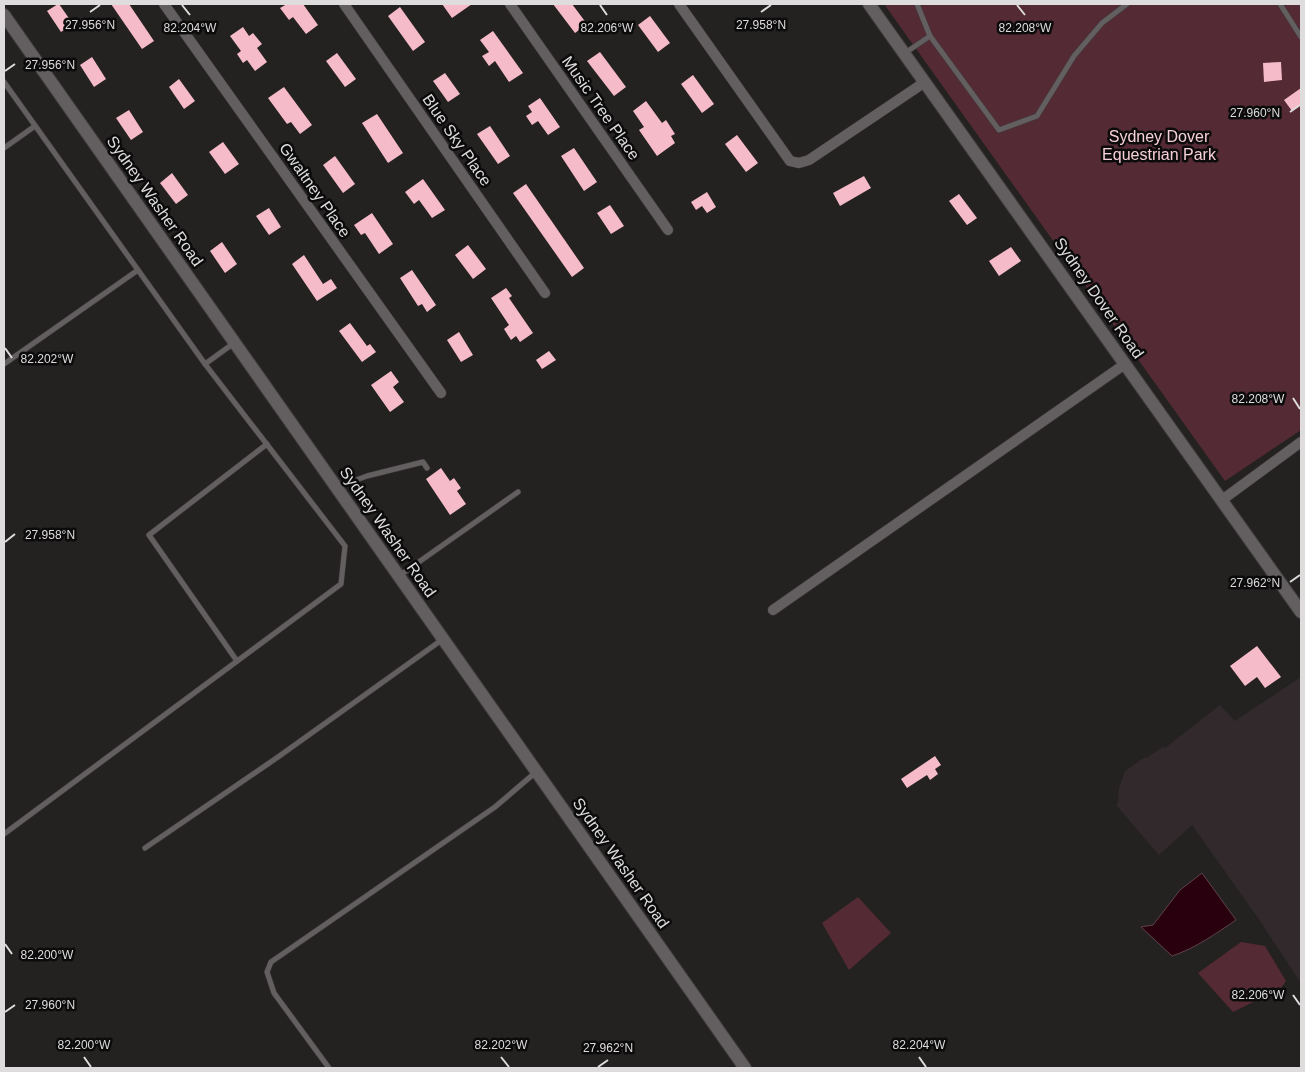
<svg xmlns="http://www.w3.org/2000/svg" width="1305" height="1072" font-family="Helvetica,sans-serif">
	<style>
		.built { fill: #32292c }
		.green { fill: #542a35 }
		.water { fill: #28000e; stroke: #5f424c }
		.building { fill: #f6bbc8 }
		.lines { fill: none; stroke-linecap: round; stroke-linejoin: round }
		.service-casing { stroke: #3f3c3d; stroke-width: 6 }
		.minor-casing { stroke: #3f3c3d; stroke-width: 11 }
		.tertiary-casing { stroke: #3f3c3d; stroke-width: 14 }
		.service { stroke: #635f60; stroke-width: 5 }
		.minor { stroke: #635f60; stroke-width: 10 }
		.tertiary { stroke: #635f60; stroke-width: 12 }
		.ticks { fill: none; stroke: #dedcdc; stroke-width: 2 }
		.labels { text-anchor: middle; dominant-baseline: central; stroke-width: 5; stroke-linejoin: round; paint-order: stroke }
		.street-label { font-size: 16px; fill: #dedcdc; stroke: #0c0b0b }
		.park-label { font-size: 16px; fill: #f7cfd7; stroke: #0c0b0b }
		.ticks-label { font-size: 12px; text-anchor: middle; fill: #dedcdc; stroke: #0c0b0b; stroke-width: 5; stroke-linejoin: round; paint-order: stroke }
	</style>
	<rect width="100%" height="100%" fill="#242121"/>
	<path class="built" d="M1301,677v306l-43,-65 -66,-93 -33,30 -43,-50 2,-2 1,-15 6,-17 20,-14 1,1 17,-11 2,1 55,-43 15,16z"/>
	<g class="green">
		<path d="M884,4h417v426l-76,51z"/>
		<path d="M858,897l33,36 -42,37 -27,-47z"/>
		<path d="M1241,942l24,4 21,35 -5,7 -48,24 -35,-39z"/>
	</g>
	<path class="water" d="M1202,873l34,47c-21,14 -40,28 -64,36l-31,-29 12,-2 27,-35z"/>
	<g class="building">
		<path d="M58,4h1l14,20 -12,8 -14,-21z"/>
		<path d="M111,4h18l25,37 -12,8z"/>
		<path d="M287,4h16l15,21 -12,9 -13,-17 -4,3 -9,-12z"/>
		<path d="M442,4h30l-20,14z"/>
		<path d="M553,4h19l15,20 -12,9z"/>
		<path d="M400,7l25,35 -12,9 -25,-35z"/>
		<path d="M650,16l20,27 -12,9 -20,-27z"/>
		<path d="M243,27l6,9 4,-3 9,11 -5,4 10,14 -12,9 -8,-11 -4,3 -6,-9 4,-3 -11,-15z"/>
		<path d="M493,31l30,42 -14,9 -14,-21 -6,5 -7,-10 7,-4 -9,-12z"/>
		<path d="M600,52l26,35 -12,9 -27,-35z"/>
		<path d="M337,53l19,26 -11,8 -19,-26z"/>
		<path d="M92,57l14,22 -12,8 -14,-22z"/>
		<path d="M1281,62l1,18 -18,2 -1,-19z"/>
		<path d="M445,73l15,21 -12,8 -15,-21z"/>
		<path d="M693,75l21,29 -12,9 -21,-29z"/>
		<path d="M179,79l16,22 -11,8 -15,-22z"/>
		<path d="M284,87l28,38 -12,9 -9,-12 -4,2 -19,-26z"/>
		<path d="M1301,88v16l-9,7 -8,-11z"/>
		<path d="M540,98l20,29 -12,8 -10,-14 -6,4 -6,-9 6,-4 -4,-6z"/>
		<path d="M646,101l16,22 4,-3 9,14 -4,2 4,7 -18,13 -18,-26 5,-3 -11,-16z"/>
		<path d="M129,110l14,22 -12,8 -15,-22z"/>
		<path d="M377,114l26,39 -15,10 -26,-40z"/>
		<path d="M490,126l20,30 -12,8 -21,-30z"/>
		<path d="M737,135l21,28 -12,9 -21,-28z"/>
		<path d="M223,142l16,22 -14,10 -16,-22z"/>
		<path d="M574,148l23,34 -13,9 -23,-35z"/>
		<path d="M335,156l20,28 -12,9 -20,-28z"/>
		<path d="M172,173l16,22 -12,9 -16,-21z"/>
		<path d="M864,176l7,12 -31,18 -7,-13z"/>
		<path d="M423,179l22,31 -13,8 -13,-18 -5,4 -9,-12z"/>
		<path d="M526,184l58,84 -12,9 -59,-84z"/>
		<path d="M707,192l9,15 -9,6 -5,-7 -6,4 -5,-8z"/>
		<path d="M959,194l18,24 -10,7 -18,-24z"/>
		<path d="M610,205l14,21 -13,8 -14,-21z"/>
		<path d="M269,208l12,19 -12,8 -13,-19z"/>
		<path d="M372,213l21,31 -14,10 -14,-21 -4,2 -7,-10z"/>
		<path d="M222,242l15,22 -12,9 -15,-22z"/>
		<path d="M468,245l18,24 -13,10 -18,-24z"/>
		<path d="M1011,247l10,14 -22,15 -10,-15z"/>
		<path d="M304,255l19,29 8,-5 6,9 -20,13 -25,-37z"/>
		<path d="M412,270l24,35 -9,7 -5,-8 -4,2 -18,-28z"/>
		<path d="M506,288l6,8 -3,2 24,35 -13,9 -4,-6 -5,4 -7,-11 5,-4 -18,-27z"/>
		<path d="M350,323l17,23 3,-2 6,8 -14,10 -23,-31z"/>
		<path d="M459,332l14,23 -12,7 -14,-22z"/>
		<path d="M549,351l7,9 -14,9 -6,-9z"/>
		<path d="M391,371l8,11 -6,5 11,15 -14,10 -19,-27z"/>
		<path d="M441,468l9,13 4,-3 7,10 -4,3 9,13 -16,11 -24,-36z"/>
		<path d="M1257,646l24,31 -16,11 -8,-11 -12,9 -15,-20z"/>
		<path d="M935,756l6,9 -6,4 3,5 -8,6 -3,-5 -20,13 -6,-9z"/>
	</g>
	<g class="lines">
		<defs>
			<g id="service">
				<path d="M917,4l13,32"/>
				<path d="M1280,4l21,33"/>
				<path d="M905,53l25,-17 69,94 38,-14 37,-60 28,-33 25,-19"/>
				<path d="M4,82l201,282"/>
				<path d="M4,148l31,-22"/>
				<path d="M4,364l134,-94"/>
				<path d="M337,487l30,-11 56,-14 4,6"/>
				<path d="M399,576l119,-84"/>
				<path d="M237,661l-88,-126 118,-91"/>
				<path d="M4,834l337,-250 4,-38 -140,-182 29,-21"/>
				<path d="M145,848l133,-91 165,-118"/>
				<path d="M329,1068l-55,-75 -7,-21 4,-10 224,-155 41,-35"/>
			</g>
			<g id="minor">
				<path d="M164,4l277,389"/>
				<path d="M344,4l201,289"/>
				<path d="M510,4l158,226"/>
				<path d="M679,4l111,157 9,2 10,-3 116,-78"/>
				<path d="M1222,500l79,-58"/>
				<path d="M773,610l352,-246"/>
			</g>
			<g id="tertiary">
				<path d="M869,4l432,608"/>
				<path d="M4,15l741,1053"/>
			</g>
		</defs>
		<use href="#service" class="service-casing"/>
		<use href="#minor" class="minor-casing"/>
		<use href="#tertiary" class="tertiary-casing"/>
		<use href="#service" class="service"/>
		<use href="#minor" class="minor"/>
		<use href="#tertiary" class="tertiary"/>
	</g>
	<path class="ticks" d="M182,5l8,10M600,5l7,10M1017,5l8,10M90,12l10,-7M761,12l10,-7M5,71l10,-7M1290,112l10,-7M5,348l7,10M1293,398l7,11M5,542l10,-8M1290,582l10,-7M5,944l7,10M1293,995l7,10M5,1012l10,-7M84,1057l7,10M501,1057l8,10M919,1057l7,10M598,1067l10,-7"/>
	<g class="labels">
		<g class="street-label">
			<text transform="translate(601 108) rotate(55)">Music Tree Place</text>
			<text transform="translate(457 140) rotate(55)">Blue Sky Place</text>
			<text transform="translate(315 190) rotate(55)">Gwaltney Place</text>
			<text transform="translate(155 201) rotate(55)">Sydney Washer Road</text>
			<text transform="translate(1099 298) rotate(55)">Sydney Dover Road</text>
			<text transform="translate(388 532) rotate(55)">Sydney Washer Road</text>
			<text transform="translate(621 863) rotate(55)">Sydney Washer Road</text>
		</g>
		<g class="park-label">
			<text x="1159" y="136">Sydney Dover<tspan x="1159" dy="18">Equestrian Park</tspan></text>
		</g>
	</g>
	<g class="ticks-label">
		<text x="90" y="29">27.956°N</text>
		<text x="761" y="29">27.958°N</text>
		<text x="190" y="32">82.204°W</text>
		<text x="607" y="32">82.206°W</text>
		<text x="1025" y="32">82.208°W</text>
		<text x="50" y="69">27.956°N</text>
		<text x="1255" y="117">27.960°N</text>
		<text x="47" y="363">82.202°W</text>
		<text x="1258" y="403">82.208°W</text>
		<text x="50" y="539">27.958°N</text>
		<text x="1255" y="587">27.962°N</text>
		<text x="47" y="959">82.200°W</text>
		<text x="1258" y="999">82.206°W</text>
		<text x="50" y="1009">27.960°N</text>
		<text x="84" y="1049">82.200°W</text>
		<text x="501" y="1049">82.202°W</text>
		<text x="919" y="1049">82.204°W</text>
		<text x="608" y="1052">27.962°N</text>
	</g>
	<rect width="1305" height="1072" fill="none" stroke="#dedcdc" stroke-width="10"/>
</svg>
